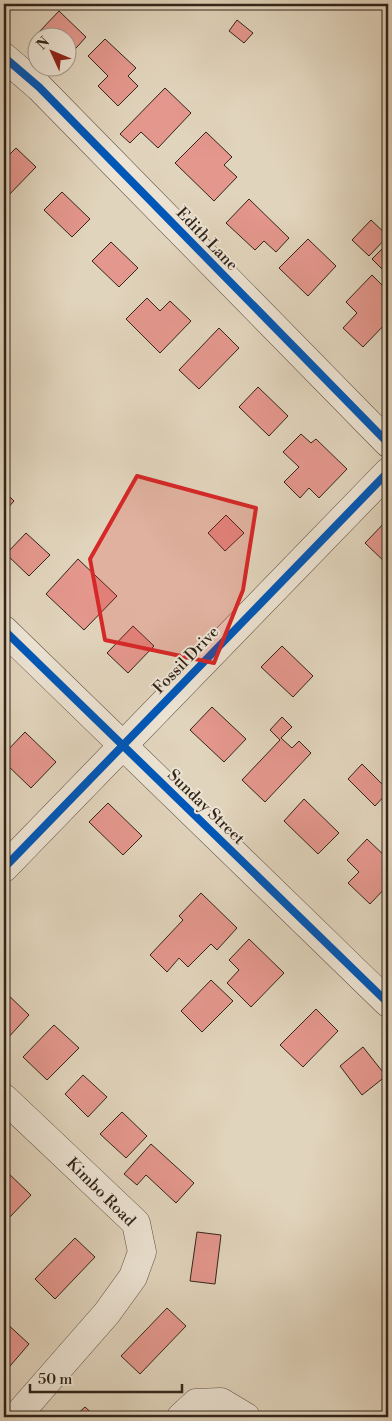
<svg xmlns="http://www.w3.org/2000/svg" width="392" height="1421" font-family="'Libre Bodoni',serif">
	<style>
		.building { fill: #e4978d; stroke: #322419 }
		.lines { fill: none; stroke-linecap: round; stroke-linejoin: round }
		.minor-casing { stroke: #5e5042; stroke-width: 29 }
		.minor { stroke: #ece3d3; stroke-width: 28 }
		.cycleway-casing { stroke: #ece3d3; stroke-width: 11 }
		.cycleway { stroke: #0057b8; stroke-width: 8 }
		.marked { fill: #d62828; fill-opacity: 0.2; stroke: #d62828; stroke-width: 4; stroke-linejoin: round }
		.labels { text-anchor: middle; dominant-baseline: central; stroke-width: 4; stroke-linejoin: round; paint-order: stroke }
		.street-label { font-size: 16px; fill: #322419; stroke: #ece3d3 }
	</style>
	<rect width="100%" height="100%" fill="#e1d4bc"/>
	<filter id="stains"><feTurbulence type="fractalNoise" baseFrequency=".004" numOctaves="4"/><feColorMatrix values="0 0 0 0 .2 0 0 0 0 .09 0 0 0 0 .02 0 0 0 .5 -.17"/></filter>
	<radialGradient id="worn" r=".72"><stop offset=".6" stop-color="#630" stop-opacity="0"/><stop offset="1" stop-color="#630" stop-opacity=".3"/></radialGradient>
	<g class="building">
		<path d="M59,11l27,26 -18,20v-19h-26l-4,-5z"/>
		<path d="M237,20l16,13 -9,10 -15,-12z"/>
		<path d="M105,39l31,29 -8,8 10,10 -20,20 -20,-20 10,-10 -20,-20z"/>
		<path d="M165,88l26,25 -33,35 -17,-16 -11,11 -10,-9z"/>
		<path d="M206,132l26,25 -8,8 13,12 -23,24 -39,-38z"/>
		<path d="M16,148l20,19 -32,33v-40z"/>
		<path d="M62,192l28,27 -18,18 -28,-27z"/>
		<path d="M249,199l40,39 -13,14 -12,-11 -9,9 -29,-27z"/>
		<path d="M371,220l17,16 -19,20 -17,-16z"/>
		<path d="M308,239l28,27 -28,30 -29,-28z"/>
		<path d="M111,242l27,26 -19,19 -27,-26z"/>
		<path d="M388,243v27l-2,3 -14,-14z"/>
		<path d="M372,275l16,16v30l-25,26 -20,-19 14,-15 -11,-11z"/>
		<path d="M147,298l13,13 10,-10 21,20 -31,32 -34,-34z"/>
		<path d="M219,328l20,20 -40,41 -20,-19z"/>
		<path d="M258,387l30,29 -19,20 -30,-29z"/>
		<path d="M301,434l10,9 5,-4 31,30 -28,29 -10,-10 -9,10 -16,-16 15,-15 -16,-15z"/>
		<path d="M4,491l10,10 -10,11z"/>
		<path d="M226,515l18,18 -19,18 -17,-18z"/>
		<path d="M388,519v46l-23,-22z"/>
		<path d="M26,533l24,22 -21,21 -23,-22z"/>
		<path d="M78,559l39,37 -33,34 -38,-36z"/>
		<path d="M133,626l21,20 -26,27 -21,-20z"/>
		<path d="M282,646l31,30 -20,21 -32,-30z"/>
		<path d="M212,707l34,32 -22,23 -34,-32z"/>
		<path d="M282,717l10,10 -11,11 11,10 7,-7 12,12 -46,49 -23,-22 38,-40 -10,-10z"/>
		<path d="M25,732l31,30 -25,26 -27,-26v-8z"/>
		<path d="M362,764l26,26v2l-13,14 -27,-27z"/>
		<path d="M304,799l35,34 -21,21 -34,-33z"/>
		<path d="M108,803l34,33 -19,19 -34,-33z"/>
		<path d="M367,839l21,20v26l-18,19 -22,-21 11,-11 -12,-12z"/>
		<path d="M201,893l36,35 -20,22 -6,-6 -23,23 -9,-9 -12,14 -17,-17 33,-35 -4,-4z"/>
		<path d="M249,939l35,34 -33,34 -24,-24 12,-13 -10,-10z"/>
		<path d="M211,980l22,21 -31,31 -21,-21z"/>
		<path d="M4,991l25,24 -23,25 -2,-2z"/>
		<path d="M316,1009l22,22 -35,36 -23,-22z"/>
		<path d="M54,1025l25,23 -32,32 -24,-23z"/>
		<path d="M363,1047l23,29 -24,19 -22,-29z"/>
		<path d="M83,1075l24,22 -19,20 -23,-23z"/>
		<path d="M122,1112l25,24 -21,22 -26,-24z"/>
		<path d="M151,1144l43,39 -18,20 -30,-28 -9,10 -13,-11z"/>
		<path d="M5,1170l26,25 -24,25 -3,-3z"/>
		<path d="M197,1232l24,3 -6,49 -25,-3z"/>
		<path d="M75,1238l20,19 -40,42 -20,-20z"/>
		<path d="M167,1308l19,18 -46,48 -19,-18z"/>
		<path d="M4,1321l25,23 -25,29z"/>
		<path d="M85,1407l11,10h-22z"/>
	</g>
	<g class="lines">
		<defs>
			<g id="minor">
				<path d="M4,57l35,30 349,356"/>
				<path d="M4,630l384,373"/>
				<path d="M4,868l384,-396"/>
				<path d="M4,1098l132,125 6,29 -9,25 -26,36 -91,104"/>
				<path d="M181,1417l15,-14 25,-1 25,15"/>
			</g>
		</defs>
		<use href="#minor" class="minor-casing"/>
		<use href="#minor" class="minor"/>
		<defs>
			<g id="cycleway">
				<path d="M4,57l35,30 349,356"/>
				<path d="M4,630l384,373"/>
				<path d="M4,868l384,-396"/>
			</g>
		</defs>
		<use href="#cycleway" class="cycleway-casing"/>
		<use href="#cycleway" class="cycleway"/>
	</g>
	<path class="marked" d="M137,476l119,32 -13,82 -29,73 -109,-23 -15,-81z"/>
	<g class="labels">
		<g class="street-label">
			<text transform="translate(207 239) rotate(46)">Edith Lane</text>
			<text transform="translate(186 660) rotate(-46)">Fossil Drive</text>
			<text transform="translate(206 807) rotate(44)">Sunday Street</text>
			<text transform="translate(101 1192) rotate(45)">Kimbo Road</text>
		</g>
	</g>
	<rect width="392" height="1421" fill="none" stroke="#e1d4bc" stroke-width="20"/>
	<rect x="5" y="5" width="382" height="1411" fill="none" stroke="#322419" stroke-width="2.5"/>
	<rect x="10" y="10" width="372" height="1401" fill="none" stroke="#322419"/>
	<g transform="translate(52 52) rotate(314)"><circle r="24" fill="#ece3d3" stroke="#a29789"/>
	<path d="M0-4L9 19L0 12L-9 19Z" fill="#8f2418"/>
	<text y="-8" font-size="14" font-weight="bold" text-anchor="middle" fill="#322419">N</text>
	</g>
	<path d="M30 1384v8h152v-8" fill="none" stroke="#322419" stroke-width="2.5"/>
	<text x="38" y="1384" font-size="15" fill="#322419" stroke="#ece3d3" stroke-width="4" paint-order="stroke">50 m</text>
	<rect width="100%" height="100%" filter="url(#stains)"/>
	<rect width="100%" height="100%" fill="url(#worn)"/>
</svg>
